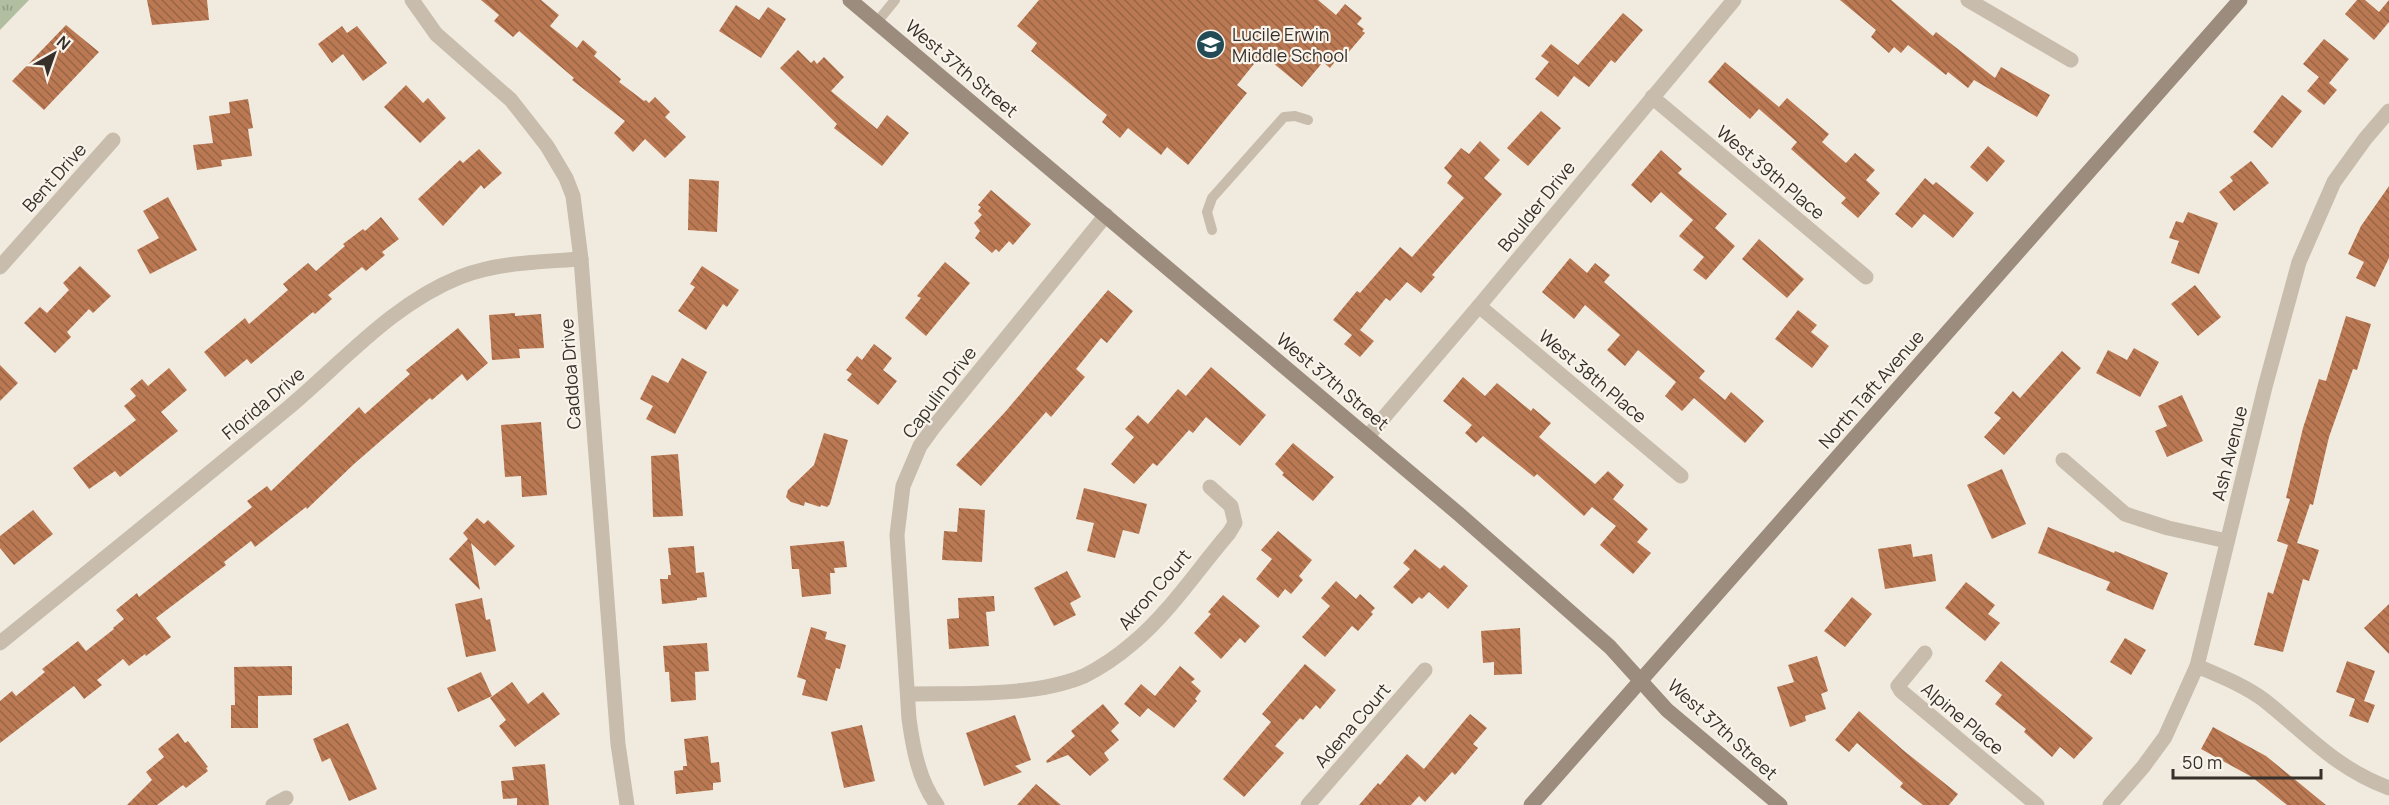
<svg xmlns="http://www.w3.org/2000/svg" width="2389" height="805" font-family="Manrope,sans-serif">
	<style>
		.grass { fill: url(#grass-tufts) }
		.building { fill: url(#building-back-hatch) }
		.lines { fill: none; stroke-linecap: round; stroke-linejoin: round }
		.lane { stroke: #c8bcac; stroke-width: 10 }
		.street { stroke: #c8bcac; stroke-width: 15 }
		.secondary { stroke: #9c8c7d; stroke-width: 15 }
		.labels { text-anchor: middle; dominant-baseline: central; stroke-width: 4.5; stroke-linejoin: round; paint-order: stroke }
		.poi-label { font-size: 18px; fill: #37302a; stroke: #f9f4eb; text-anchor: start }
		.street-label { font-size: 18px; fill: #37302a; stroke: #f9f4eb }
	</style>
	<defs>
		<pattern id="grass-tufts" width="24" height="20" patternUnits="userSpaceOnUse" patternTransform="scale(1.5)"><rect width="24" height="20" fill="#b1bfa0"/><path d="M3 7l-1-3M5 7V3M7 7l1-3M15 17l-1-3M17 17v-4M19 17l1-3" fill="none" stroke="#919c83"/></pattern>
		<pattern id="building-back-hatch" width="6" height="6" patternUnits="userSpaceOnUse" patternTransform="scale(1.5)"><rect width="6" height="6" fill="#bb7953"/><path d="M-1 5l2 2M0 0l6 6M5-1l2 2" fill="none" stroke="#996445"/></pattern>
	</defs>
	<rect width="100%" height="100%" fill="#f1ebdf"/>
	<path class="grass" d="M0,0h29l-29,30z"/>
	<g class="building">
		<path d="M147,0h60l2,20 -57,5z"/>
		<path d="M481,0h60l18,15 -9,11 27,22 6,-8 14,12 -3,4 27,23 -2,3 25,19 2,-1 3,3 6,-6 15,15 -5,5 21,20 -21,21 -20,-19 -12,13 -19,-19 11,-12 -53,-41 2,-2 -55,-47 -6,6 -19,-16 5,-6z"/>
		<path d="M1039,0h279l18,15 9,-11 17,14 -5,6 7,5 -2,2 3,2 -18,21 -4,-3 -13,17 -7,-6 -21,25 -40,-33 -25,31 10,8 -59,72 -21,-18 -6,8 -33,-27 -8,10 -18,-16 5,-7 -76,-64 6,-8 -20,-17z"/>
		<path d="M1840,0h51l42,36 3,-4 59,46 6,-11 49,28 -13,22 -63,-37 -6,8 -20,-16 -2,3 -38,-30 -7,8 -7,-6 -5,6 -18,-16 5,-7z"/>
		<path d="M2357,0h8l14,12 10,-12v22l-15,18 -29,-26z"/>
		<path d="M736,5l23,15 9,-13 18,12 -25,39 -42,-27z"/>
		<path d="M1623,13l20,17 -28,33 -4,-3 -22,27 -15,-11 -16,21 -23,-18 14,-17 -8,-6 10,-12 27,21z"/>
		<path d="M66,25l33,27 -55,58 -32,-29z"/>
		<path d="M342,26l5,7 10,-7 30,37 -24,18 -20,-27 -11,9 -14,-19z"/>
		<path d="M2324,39l25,20 -20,24 8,7 -13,15 -17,-14 12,-14 -16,-13z"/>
		<path d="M798,50l13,13 3,-3 3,4 7,-7 20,20 -13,14 46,38 10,-14 22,18 -27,33 -48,-38 3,-4 -57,-56z"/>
		<path d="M1725,62l54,45 8,-9 42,36 -7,8 24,21 9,-10 20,17 -9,10 14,13 -22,25 -17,-15 5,-5 -55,-49 6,-7 -38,-33 -9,10 -42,-37z"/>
		<path d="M406,85l17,18 5,-5 18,20 -26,25 -36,-36z"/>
		<path d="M2282,95l20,16 -30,37 -19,-16z"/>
		<path d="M248,99l5,29 -5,1 4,27 -31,4 1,6 -25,4 -4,-25 20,-2 -4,-27 21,-3 -1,-11z"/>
		<path d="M1541,111l20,17 -33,38 -21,-18z"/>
		<path d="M1480,141l20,19 -16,18 18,16 -70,81 3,2 -14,16 -14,-11 -17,19 -4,-3 -26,32 14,11 -14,16 -16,-13 8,-9 -19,-15 24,-29 3,2 40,-46 12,10 52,-59 -17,-15 5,-7 -8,-8 17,-20 8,6z"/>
		<path d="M1988,146l17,15 -18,21 -17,-15z"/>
		<path d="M479,149l23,24 -18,16 -3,-4 -38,41 -25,-27 42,-39 3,3z"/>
		<path d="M1661,150l21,19 -4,4 49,41 -12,14 20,18 -29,34 -13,-10 11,-13 -25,-21 14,-16 -32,-28 -10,11 -20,-18z"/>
		<path d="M2251,161l18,22 -35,28 -15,-19 14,-11 -3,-4z"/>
		<path d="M1925,178l8,7 3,-3 38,31 -21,25 -29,-24 -12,14 -17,-14z"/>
		<path d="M689,179l30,2 -2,51 -29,-2z"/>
		<path d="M2389,186v72l-14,29 -19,-9 8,-16 -16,-8 13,-28z"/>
		<path d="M991,190l40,34 -18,21 -4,-4 -10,11 -3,-3 -4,4 -17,-15 5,-7 -6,-8 8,-8 -4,-4 3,-4 -3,-2z"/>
		<path d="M168,197l29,53 -47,24 -13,-24 22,-12 -16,-27z"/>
		<path d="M2188,212l30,11 -19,51 -28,-11 8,-22 -10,-3 7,-17 7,2z"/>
		<path d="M381,217l18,22 -17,13 3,3 -19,16 -4,-4 -34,28 4,4 -17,15 -2,-2 -62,52 -4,-5 -22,18 -21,-25 41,-34 4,6 39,-34 -5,-6 25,-21 8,8 29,-25 -2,-2 20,-15 2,2z"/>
		<path d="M1759,239l45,40 -17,19 -45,-39z"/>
		<path d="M1570,258l17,15 8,-10 15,12 -6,7 101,89 -6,7 26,22 6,-8 33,29 -19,22 -51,-45 -12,13 -17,-15 11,-14 -38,-32 -13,16 -18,-16 13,-15 -35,-30 -11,14 -32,-27z"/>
		<path d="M945,262l25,21 -44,53 -21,-18 16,-20 -4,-2z"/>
		<path d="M80,266l31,30 -18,17 -4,-4 -22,23 4,5 -16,16 -31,-30 16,-16 7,6 22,-23 -6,-7z"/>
		<path d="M702,266l37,24 -12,17 -4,-3 -17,26 -28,-19 17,-24 -5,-3z"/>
		<path d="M2195,285l26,32 -23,19 -27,-32z"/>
		<path d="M1108,290l25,21 -26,32 -6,-5 -25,31 9,8 -34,40 -5,-5 -65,74 -25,-21 50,-54z"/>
		<path d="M1798,310l19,15 -6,7 18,14 -17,22 -37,-29z"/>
		<path d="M515,313v3l26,-2 3,34 -25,1 1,9 -28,2 -3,-45z"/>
		<path d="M2346,316l25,8 -14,46 -4,-1 -24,68 -16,68 -3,-1 -13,39 22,7 -10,31 -6,-2 -20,73 -29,-7 14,-53 5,2 15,-49 -11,-4 13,-42 -4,-1 17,-70 16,-49 7,2z"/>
		<path d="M458,328l30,35 -21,18 -5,-7 -30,26 -2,-2 -76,66 -47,45 -1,-2 -51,40 -4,-6 -27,21 2,3 -70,53 15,19 -25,19 -1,-2 -16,12 -6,-7 -26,21 5,5 -18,14 -10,-13 -74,57v-42l12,-10 4,5 29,-24 -3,-3 36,-28 8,10 28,-22 -1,-1 11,-9 -8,-9 21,-17 2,4 113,-90 -5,-6 20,-15 4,5 88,-84 6,7 45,-40 -4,-4z"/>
		<path d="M874,344l18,14 -9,12 14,11 -19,24 -31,-25 5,-6 -6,-4 11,-14 5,4z"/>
		<path d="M2134,348l25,14 -19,35 -44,-24 12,-23 19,10z"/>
		<path d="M2062,351l19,17 -77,87 -20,-18 17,-19 -7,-5 19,-22 7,7z"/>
		<path d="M682,358l25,14 -32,62 -29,-15 7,-13 -13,-7 12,-24 16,8z"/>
		<path d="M0,365l18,18 -18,18z"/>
		<path d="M1211,367l55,48 -26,31 -34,-29 -13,16 -4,-3 -32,36 -4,-3 -19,21 -23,-20 23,-27 -9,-8 13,-14 10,9 30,-35 8,7z"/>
		<path d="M169,368l18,22 -26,22 17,19 -58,46 -5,-6 -26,18 -16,-21 63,-48 -12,-14 12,-10 -6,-7 12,-10 6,7z"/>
		<path d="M1463,377l22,19 12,-13 34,28 2,-3 18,15 -12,14 56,47 13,-13 16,14 -11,14 35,30 -11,13 14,11 -18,21 -33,-29 16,-19 -24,-19 -8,9 -47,-42 -3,3 -51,-41 -7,7 -11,-10 7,-8 -29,-24z"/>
		<path d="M2182,395l21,46 -36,16 -12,-26 12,-5 -9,-20z"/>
		<path d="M541,422l6,73 -25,2 -1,-21 -16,1 -4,-52z"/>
		<path d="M824,433l24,7 -18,64 -3,3 -6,-2 -1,2 -15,-5 -1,4 -13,-4 -5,-5 2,-7 26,-25z"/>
		<path d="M1293,443l41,34 -21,24 -31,-26 2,-2 -9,-9z"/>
		<path d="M678,454l5,62 -30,1 -2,-61z"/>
		<path d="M2002,469l24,55 -34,15 -25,-54z"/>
		<path d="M1084,488l63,16 -8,30 -16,-4 -8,28 -28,-7 7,-28 -18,-4z"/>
		<path d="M959,508l26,2 -3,52 -40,-2 2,-29 13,1z"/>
		<path d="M33,510l20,24 -39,31 -14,-17v-12z"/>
		<path d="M477,518l7,6 4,-4 27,26 -20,20 -24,-23 9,47 -31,-31 19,-20 -5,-6z"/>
		<path d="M2048,527l66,26 1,-2 53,22 -15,37 -47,-20 4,-8 -72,-29z"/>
		<path d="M1278,531l34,29 -13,16 4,4 -12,14 -6,-5 -7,9 -22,-19 16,-20 -11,-9z"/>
		<path d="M844,541l3,26 -13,1 1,5h-5l1,21 -29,3 -3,-28h-7l-2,-23z"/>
		<path d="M1911,544l2,13 19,-3 4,27 -51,8 -7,-40z"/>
		<path d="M694,546l2,27 8,-1 3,25 -10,1v2l-35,4 -2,-25h8v-4h3l-3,-27z"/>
		<path d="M1415,549l25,20 4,-4 24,21 -20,23 -19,-17 -7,7 -3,-2 -7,7 -19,-17 17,-18 -7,-6z"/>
		<path d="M1067,571l14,26 -11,6 6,12 -22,11 -20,-38z"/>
		<path d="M1336,581l20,18 4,-5 15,14 -4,4 2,2 -15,17 -6,-5 -27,31 -23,-20 28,-31 -9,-8z"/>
		<path d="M1966,582l29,23 -7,9 12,9 -15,18 -40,-33z"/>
		<path d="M1223,595l37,31 -15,17 -5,-5 -19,21 -27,-26 17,-19 -3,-2z"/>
		<path d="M994,596l1,15 -9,1 3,34 -40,3 -2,-30 12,-1 -1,-20z"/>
		<path d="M1852,597l20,17 -27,33 -21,-16z"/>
		<path d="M482,598l4,22 4,-1 6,32 -30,6 -11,-53z"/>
		<path d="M2389,604v50l-25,-26z"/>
		<path d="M811,627l16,5 -2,7 21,6 -6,24 -4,-1 -9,33 -25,-6 4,-15 -9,-3z"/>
		<path d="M1520,628l2,46 -28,1v-13l-11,1 -2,-32z"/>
		<path d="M2125,638l21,12 -15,25 -21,-13z"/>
		<path d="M707,643l2,28 -14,1 1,28 -25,2 -2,-30h-4l-2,-26z"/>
		<path d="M1817,656l11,35 -7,3 5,15 -21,7 1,5 -16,6 -13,-40 17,-5 -6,-17z"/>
		<path d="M2001,661l92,77 -19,21 -14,-12 -8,10 -28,-25 2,-3 -31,-25 7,-9 -17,-14z"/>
		<path d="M2347,661l28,10 -11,30 11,4 -7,18 -19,-7 6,-17 -19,-7z"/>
		<path d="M1305,664l31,26 -16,19 -4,-4 -13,15 -3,-2 -25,28 9,7 -40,44 -21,-18 48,-57 -9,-8z"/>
		<path d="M292,666v29l-34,1v32h-27v-23h4l-1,-38z"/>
		<path d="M1180,666l15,13 -4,3 10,9 -6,8 2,2 -23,27 -26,-20 -8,9 -16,-13 17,-20 14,12z"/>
		<path d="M481,672l11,24 -34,16 -11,-24z"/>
		<path d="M512,682l16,22 15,-12 17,22 -45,33 -16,-21 7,-6 -16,-22z"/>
		<path d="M1103,704l16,19 -8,8 8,9 -15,13 5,7 -19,16 -22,-21 -21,8 -1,-2 29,-25 -4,-5z"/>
		<path d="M1859,711l44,39 55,44 -9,11h-26l-23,-18 3,-4 -46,-40 -8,9 -14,-12z"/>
		<path d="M1470,714l17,14 -14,16 5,4 -23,27 -3,-3 -27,30 -6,-6 -8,9h-52l19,-22 2,2 27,-31 17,15z"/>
		<path d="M1015,715l16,45 -16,6 7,6 -38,14 -18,-53z"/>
		<path d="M348,723l29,66 -28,12 -19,-43 -8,4 -9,-23z"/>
		<path d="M862,725l13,56 -31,7 -13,-56z"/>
		<path d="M2213,727l53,29 60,49h-39l-35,-28 -51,-28z"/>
		<path d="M178,733l7,10 3,-2 20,26 -2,1 2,3 -22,17 -3,-3 -26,20h-30l25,-25 -6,-8 18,-15 -6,-8z"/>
		<path d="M708,736l3,27 8,-1 2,20 -8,1v7l-37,4 -2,-23 9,-1v-4h4l-3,-27z"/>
		<path d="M545,764l4,41h-32v-7l-14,1 -2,-18 13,-1 -2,-13z"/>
		<path d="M1036,784l25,21h-44z"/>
	</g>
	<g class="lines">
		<g class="lane">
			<path d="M877,22l18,-22"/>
			<path d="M1212,230l-5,-18 5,-14 72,-81 11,-1 13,4"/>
		</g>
		<g class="street">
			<path d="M412,0l24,34 75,66 36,46 19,32 7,18 8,63 37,485 9,61"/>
			<path d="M1968,0l103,60"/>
			<path d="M1652,97l214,180"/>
			<path d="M0,267l113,-127"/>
			<path d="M1479,306l202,170"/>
			<path d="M1368,436l111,-130 255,-306"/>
			<path d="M2063,460l62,54 43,14 59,13"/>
			<path d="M0,643c96,-78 193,-156 288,-235 55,-46 104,-104 172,-131 39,-15 81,-15 121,-18"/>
			<path d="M1925,653l-27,33 3,5 136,114"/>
			<path d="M2197,666c23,10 47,19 67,34 43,34 71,68 125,88"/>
			<path d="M908,694c54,-1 126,3 176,-18 16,-8 35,-21 49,-33 37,-31 65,-74 96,-110l6,-10 -4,-17 -21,-19"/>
			<path d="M273,805l13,-7"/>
			<path d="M937,805c-18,-24 -24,-57 -28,-86l-12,-184 6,-49 17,-40 13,-18 173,-213"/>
			<path d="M1308,805l117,-135"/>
			<path d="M2110,805l33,-38 22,-30 32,-71 68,-279 34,-125 35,-80 31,-43 24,-28"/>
		</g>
		<g class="secondary">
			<path d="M850,0l610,515 150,132 57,63 113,95"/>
			<path d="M1531,805l709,-805"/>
		</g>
	</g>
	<defs>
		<symbol id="school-disc" viewBox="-11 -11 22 22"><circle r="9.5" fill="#234b55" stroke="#f9f4eb"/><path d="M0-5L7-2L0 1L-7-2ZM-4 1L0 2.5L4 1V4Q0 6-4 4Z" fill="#fff"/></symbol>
	</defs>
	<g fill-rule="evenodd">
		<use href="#school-disc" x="1194" y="28" width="33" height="33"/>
	</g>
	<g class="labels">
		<g class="poi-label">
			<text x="1232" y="34">Lucile Erwin<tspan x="1232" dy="21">Middle School</tspan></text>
		</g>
		<g class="street-label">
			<text transform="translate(962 68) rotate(40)">West 37th Street</text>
			<text transform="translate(1771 172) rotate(40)">West 39th Place</text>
			<text transform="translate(54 177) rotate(-48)">Bent Drive</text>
			<text transform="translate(1536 206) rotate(-51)">Boulder Drive</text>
			<text transform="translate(570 374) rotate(-94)">Caddoa Drive</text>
			<text transform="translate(1593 376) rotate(40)">West 38th Place</text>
			<text transform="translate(1333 381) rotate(40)">West 37th Street</text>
			<text transform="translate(1871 389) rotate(-49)">North Taft Avenue</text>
			<text transform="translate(939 392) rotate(-53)">Capulin Drive</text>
			<text transform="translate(263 403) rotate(-40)">Florida Drive</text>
			<text transform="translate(2229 453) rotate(-76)">Ash Avenue</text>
			<text transform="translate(1154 589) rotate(-49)">Akron Court</text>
			<text transform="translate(1963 718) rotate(40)">Alpine Place</text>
			<text transform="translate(1352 725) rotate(-49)">Adena Court</text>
			<text transform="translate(1723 729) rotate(42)">West 37th Street</text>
		</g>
	</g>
	<g transform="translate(54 54) rotate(40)" stroke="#f9f4eb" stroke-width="4.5" paint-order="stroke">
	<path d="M0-4.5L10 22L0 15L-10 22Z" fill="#37302a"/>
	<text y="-9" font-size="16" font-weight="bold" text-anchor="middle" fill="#37302a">N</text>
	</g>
	<path d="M2173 769v9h148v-9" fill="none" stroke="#37302a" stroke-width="3"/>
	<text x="2182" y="769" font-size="18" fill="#37302a" stroke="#f9f4eb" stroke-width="4.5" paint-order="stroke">50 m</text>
</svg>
